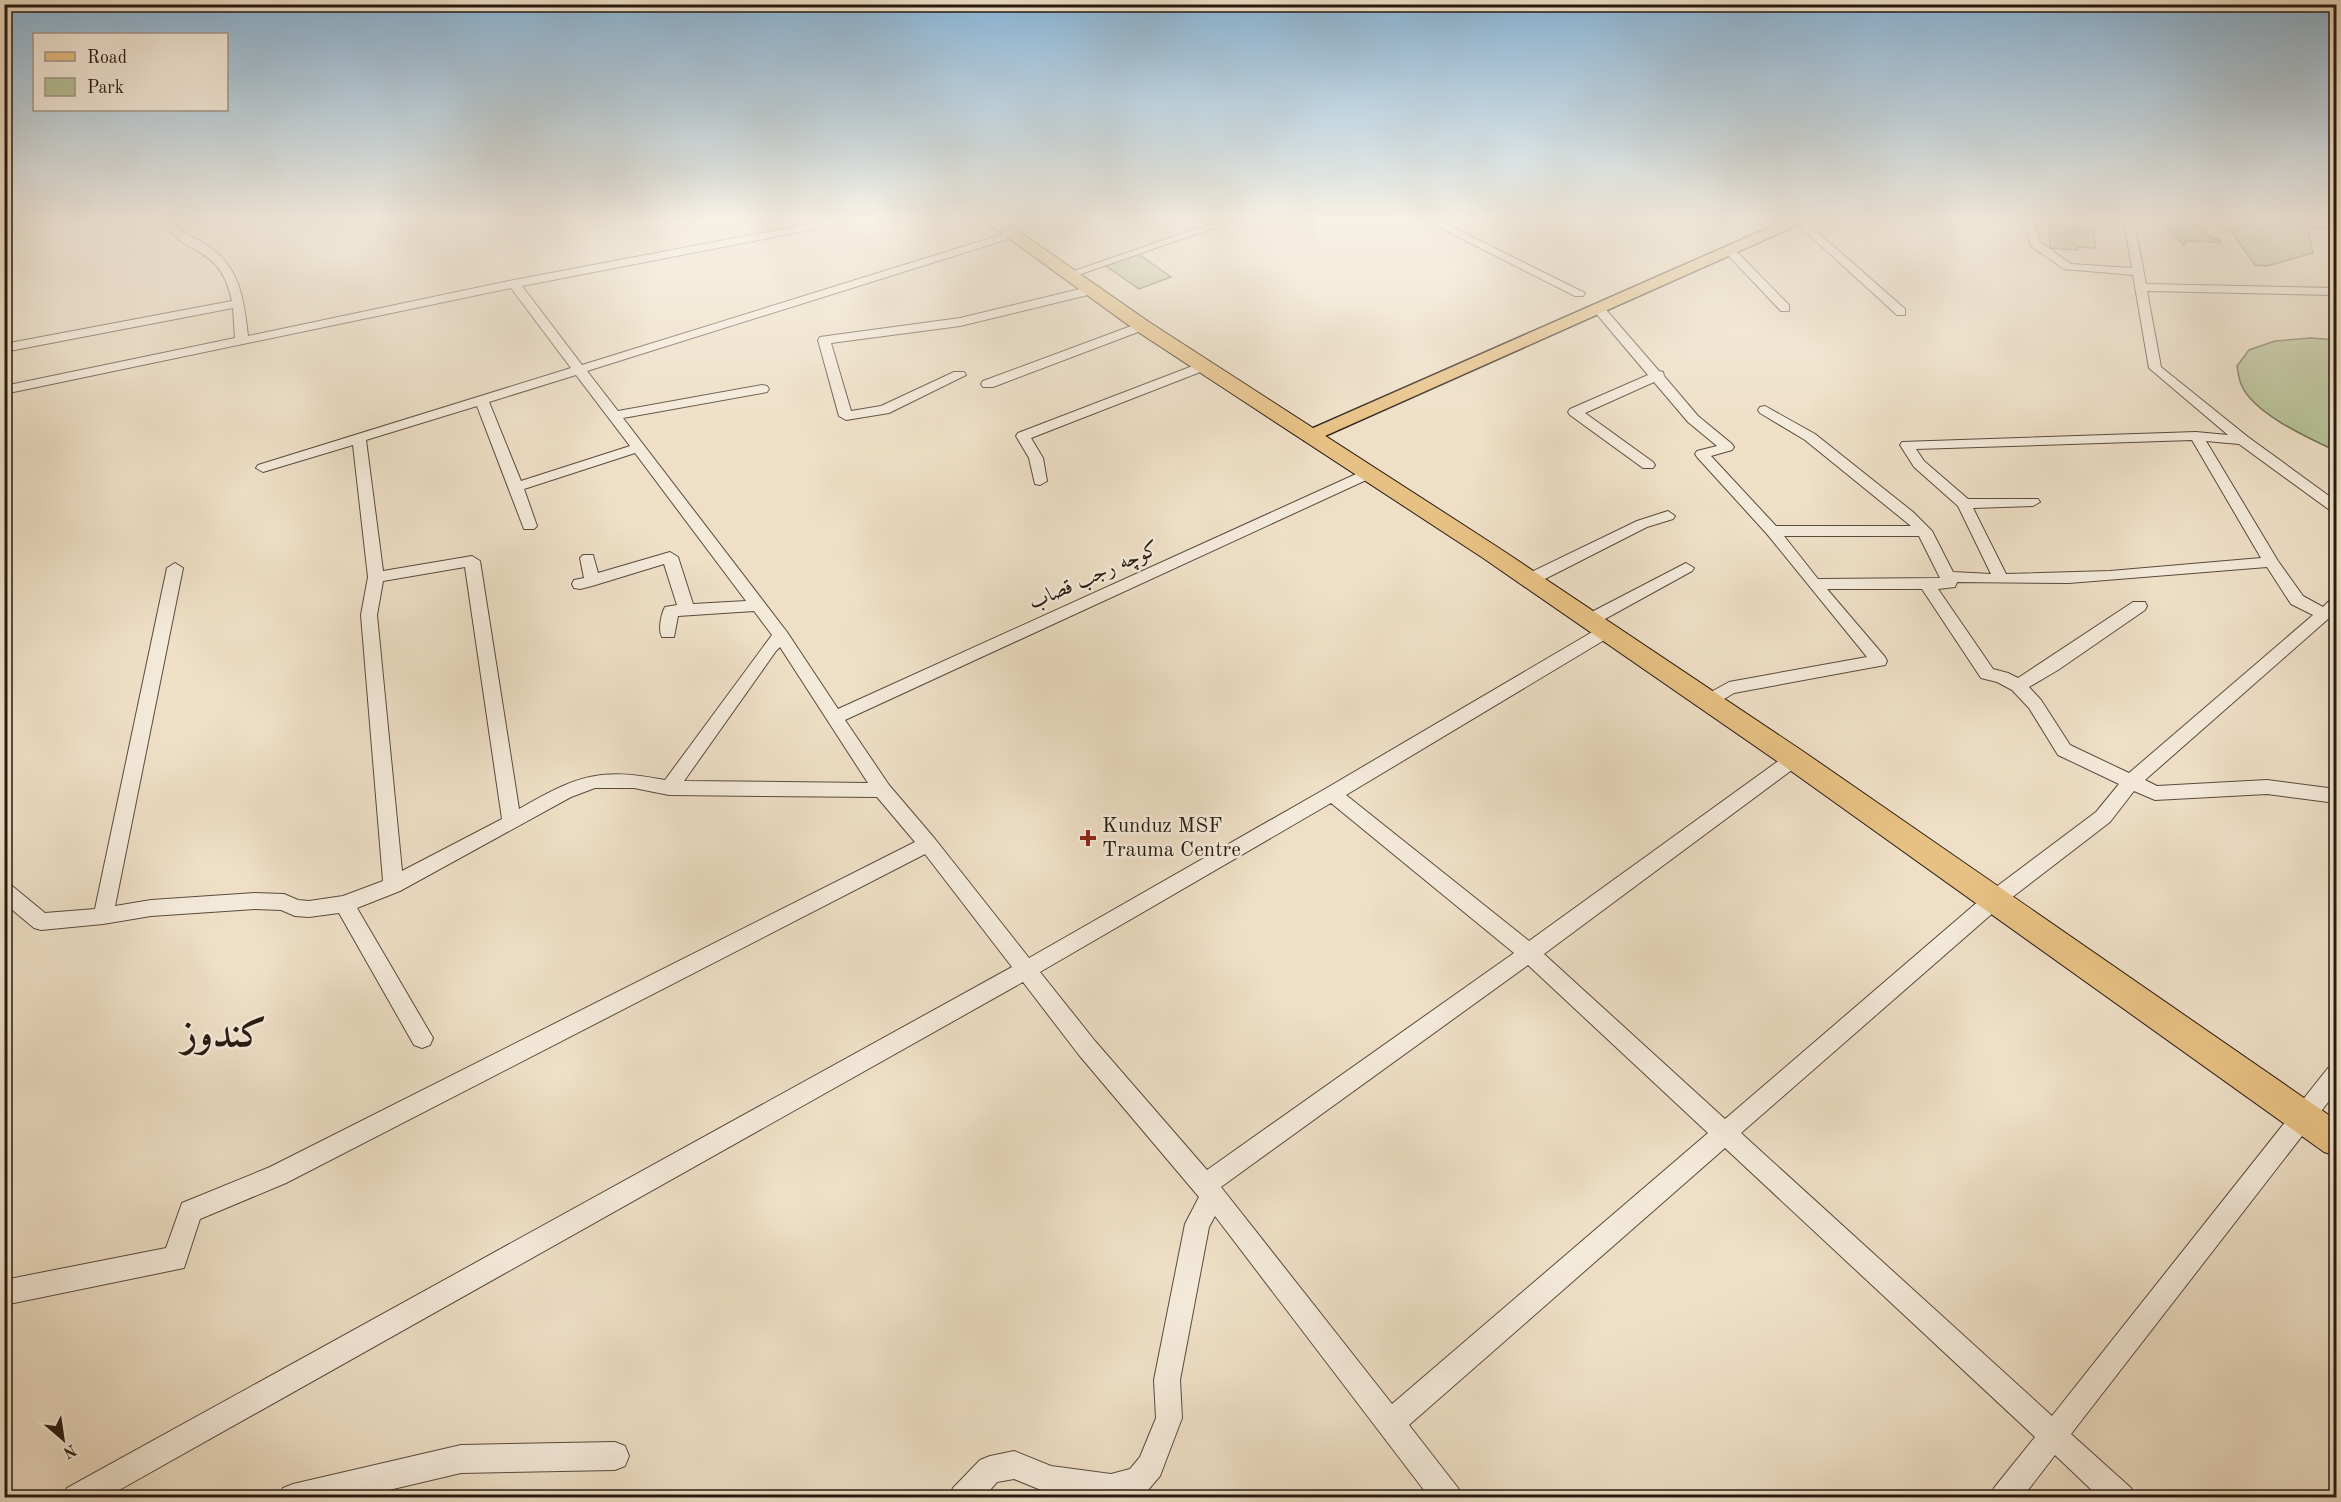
<svg xmlns="http://www.w3.org/2000/svg" width="2341" height="1502" font-family="'Old Standard TT',Amiri,serif">
	<style>
		.green { fill: #b6c297; stroke: #6e6e54; stroke-width: 1.5 }
		.lines { fill: none; stroke-linecap: round; stroke-linejoin: round }
		.stream { stroke: #6e7a79; stroke-width: 3 }
		.minor-casing { stroke: #594b3e; stroke-width: 2 }
		.major-casing { stroke: #271a11; stroke-width: 3 }
		.highway-casing { stroke: #271a11; stroke-width: 2 }
		.minor { fill: #f4eada; fill-rule: evenodd }
		.major { fill: #e7c083; fill-rule: evenodd }
		.highway { fill: #e7c083; fill-rule: evenodd }
		.poi-dot { fill: #8f2418; stroke: #f4eada; stroke-width: 2 }
		.labels { text-anchor: middle; dominant-baseline: central; stroke-width: 5; stroke-linejoin: round; paint-order: stroke }
		.street-label { font-size: 21px; fill: #271a11; stroke: #f4eada }
		.poi-label { font-size: 21px; fill: #271a11; stroke: #f4eada; text-anchor: start }
		.near-town-label { font-size: 39px; font-weight: bold; fill: #271a11; stroke: #f4eada }
	</style>
	<rect width="100%" height="100%" fill="#eedfc6"/>
	<filter id="stains"><feTurbulence type="fractalNoise" baseFrequency=".00333" numOctaves="4"/><feColorMatrix values="0 0 0 0 .2 0 0 0 0 .09 0 0 0 0 .02 0 0 0 .5 -.17"/></filter>
	<radialGradient id="worn" r=".72"><stop offset=".6" stop-color="#630" stop-opacity="0"/><stop offset="1" stop-color="#630" stop-opacity=".3"/></radialGradient>
	<g class="green">
		<path d="M2162,221c18,0 39,-3 48,17l9,1 2,3 -36,-1 -1,4z"/>
		<path d="M2273,221h63v8l-29,-1 6,25 -46,13 -12,-1 -26,-37z"/>
		<path d="M2049,224l45,6 1,18 -18,-1 1,3 -28,-2z"/>
		<path d="M1137,253l34,24 -32,12 -36,-25z"/>
		<path d="M2311,338l25,2v111c-26,-12 -84,-38 -95,-67 -2,-5 -3,-12 -4,-18l12,-16 26,-9z"/>
	</g>
	<g class="lines">
		<path class="stream" d="M366,221h9"/>
		<defs>
			<g id="minor">
				<path d="M162,221h10c10,12 22,16 35,24 33,22 37,54 41,91l266,-56 311,-59h21l-5,3 -319,62 60,79 428,-133h8v4l-431,135 31,40 144,-26 5,1 2,3 -2,3 -5,1 -139,25 164,214 51,77 527,-239h10l2,3 -2,3 -530,244 44,65 46,54 94,119 296,-169 274,-161h12l2,4 -2,4 -265,159 183,146 259,-187 6,-2 6,2 3,5 -3,5 -256,190 181,165 263,-226 108,-81 23,-28 -61,-29 -29,-47 -17,-18 -15,-8 -16,-4 -59,-89h-95l58,68 2,4 -2,4 -151,28 -20,12h-12l-3,-4 3,-4 27,-15 138,-25 -100,-123 -70,-77 -2,-3 2,-3 20,-5 -29,-24 -34,-40 -69,31 68,49 2,3 -2,3h-10l-73,-53 -2,-3 2,-3 78,-34 -54,-64v-6h8l57,66 4,1 1,4 34,40 34,28 2,3 -2,3 -21,6 65,70h135l-106,-86 -45,-27 -2,-3 2,-3 5,-1 50,28 98,78 19,19 21,41 38,2 -33,-68 -44,-39 -14,-22 2,-3 294,-10 32,3 -79,-67 -16,-93 -69,-6 -33,-23 -7,-25h10l6,21 31,22 61,4 -8,-47h10l12,63 190,4v7l-189,-4 14,76 87,70 88,64v11l-5,-1 -92,-67 -33,-3 72,120 25,35 20,11 7,-7 6,-1v13l-191,168 12,6 110,-6 69,9v14l-69,-9 -112,6 -21,-9 -24,31 -108,83 -261,228 311,283 276,-348 8,-3v27l-265,342 60,54 4,10h-35l-45,-43 -33,43h-32l4,-10 41,-51 -310,-289 -316,277 49,63 4,10h-32l-215,-282 -6,11 -29,153 2,38 -22,58 -12,14 -22,8h-48l-27,-4 -37,-15 -17,3 -14,16h-34l4,-10 27,-28 10,-4 24,-5 37,15 60,8 19,-5 10,-12 16,-39 -2,-38 31,-156 14,-27 -120,-142 -56,-73 -918,516h-42l4,-10 945,-521 -87,-113 -639,329 -86,36 -16,49 -180,37v-25l162,-32 16,-45 88,-36 645,-325 -38,-45 -208,-2 -35,-7h-39l-24,9 -171,94 -43,17 76,130 -3,7 -8,3 -8,-3 -75,-132 -30,4 -14,-1 -14,-6 -26,-1 -104,7 -48,8 -62,6 -7,-2 -30,-25v-20l7,2 34,28 50,-4 72,-341 8,-5 8,5 -68,338 36,-6 104,-7 29,1 14,6 11,1 34,-5 40,-15 -22,-266 7,-38 -15,-132 -90,27 -7,-4 2,-3 313,-97 -60,-80 -507,106v-8l231,-48 -2,-30 -229,44v-8l228,-43c-12,-58 -47,-43 -70,-80zM576,375l54,71 -109,35 -32,-79zM477,406l47,123h10l3,-3 -13,-37 111,-36 111,148 -53,3 -15,-47 -8,-5 -72,21 -5,-18h-10l-3,3 4,20 -10,2 -2,4 2,4 6,1 12,-3 72,-22 13,41 -12,2c-4,7 -7,23 -3,30h12l4,-21 76,-5 18,24 -107,145c-67,-13 -88,-4 -146,29l-39,-248 -8,-5 -89,15 -17,-131zM2192,440l69,118 -151,13 -104,3 -33,-66 60,-2 7,-4 -2,-3h-70l-44,-38 -8,-12zM1784,536h135l21,42 -122,1zM465,567l37,252 -100,52 -25,-256 6,-34zM2267,567l24,37 22,11 -184,158 -59,-28 -29,-45 -12,-13 29,-17 87,-60 2,-4 -2,-4h-12l-115,76 -10,-5 -15,-4 -55,-80 17,-2 2,-5 112,1zM780,647l88,136 -184,-2 92,-130zM1331,803l183,150 -307,217 -112,-129 -55,-69zM1528,965l180,168 -316,271 -171,-217z"/>
				<path d="M1219,221h15l-159,55 -4,2 -6,-4z"/>
				<path d="M1427,221h13l145,72 -2,3h-8z"/>
				<path d="M1794,221h11l100,88v6h-8z"/>
				<path d="M1729,247l4,1 56,57v6h-8l-56,-59v-4z"/>
				<path d="M1092,286l6,4 -2,3 -136,33 -129,17 20,68 30,-5 73,-34h10l2,3 -77,38 -43,7 -7,-4 -21,-76 2,-3 140,-19z"/>
				<path d="M1142,322l4,1 2,3 -2,3 -153,58h-10l-2,-3 2,-3z"/>
				<path d="M1203,362l5,1 1,3 -1,3 -177,69 12,20 4,23 -7,4 -5,-1 -6,-26 -13,-22 2,-3z"/>
				<path d="M1668,511l7,5 -2,3 -26,8 -112,57h-12l-2,-4 2,-4 114,-55z"/>
				<path d="M1686,563l8,5 -2,3 -98,54h-12l-2,-4 2,-4z"/>
				<path d="M615,1442l10,4 4,10 -4,10 -10,4 -154,3 -106,25h-76l4,-10 10,-4 168,-39z"/>
			</g>
			<path id="major" d="M1784,221h18l-2,3 -484,216h-12l-3,-4 3,-4z"/>
			<path id="highway" d="M985,221h19l145,101 350,226 305,204 532,368v36l-12,-4 -540,-386 -301,-208 -348,-228z"/>
		</defs>
		<use href="#minor" class="minor-casing"/>
		<use href="#major" class="major-casing"/>
		<use href="#highway" class="highway-casing"/>
		<use href="#minor" class="minor"/>
		<use href="#major" class="major"/>
		<use href="#highway" class="highway"/>
	</g>
	<linearGradient id="sky" x2="0" y2="1"><stop stop-color="#8ab6d8"/><stop offset="0.51" stop-color="#f7f1e5"/><stop offset="1" stop-color="#f7f1e5" stop-opacity="0"/></linearGradient>
	<rect width="2341" height="431" fill="url(#sky)"/>
	<path class="poi-dot" d="M1085 829h6v6h6v6h-6v6h-6v-6h-6v-6h6z"/>
	<g class="labels">
		<g class="street-label">
			<text transform="translate(1094 576) rotate(-24)">کوچه رجب قصاب</text>
		</g>
		<g class="poi-label">
			<text x="1102" y="826">Kunduz MSF<tspan x="1102" dy="24">Trauma Centre</tspan></text>
		</g>
		<g class="near-town-label">
			<text x="224" y="1035">کندوز</text>
		</g>
	</g>
	<rect width="2341" height="1502" fill="none" stroke="#eedfc6" stroke-width="24"/>
	<rect x="6" y="6" width="2329" height="1490" fill="none" stroke="#271a11" stroke-width="3"/>
	<rect x="12" y="12" width="2317" height="1478" fill="none" stroke="#271a11" stroke-width="1.5"/>
	<rect x="33" y="33" width="195" height="78" fill="#f4eada" stroke="#a2978a" stroke-width="1.5"/>
	<rect x="45" y="52" width="30" height="9" fill="#e7c083" stroke="#a2978a" stroke-width="1.5"/>
	<text x="87" y="63" font-size="18" fill="#271a11">Road</text>
	<rect x="45" y="78" width="30" height="18" fill="#b6c297" stroke="#a2978a" stroke-width="1.5"/>
	<text x="87" y="93" font-size="18" fill="#271a11">Park</text>
	<g transform="translate(63 1439) rotate(151)" stroke="#f4eada" stroke-width="4.5" paint-order="stroke">
	<path d="M0-4.5L10 22L0 15L-10 22Z" fill="#271a11"/>
	<text y="-9" font-size="16" font-weight="bold" text-anchor="middle" fill="#271a11">N</text>
	</g>
	<rect width="100%" height="100%" filter="url(#stains)"/>
	<rect width="100%" height="100%" fill="url(#worn)"/>
</svg>
